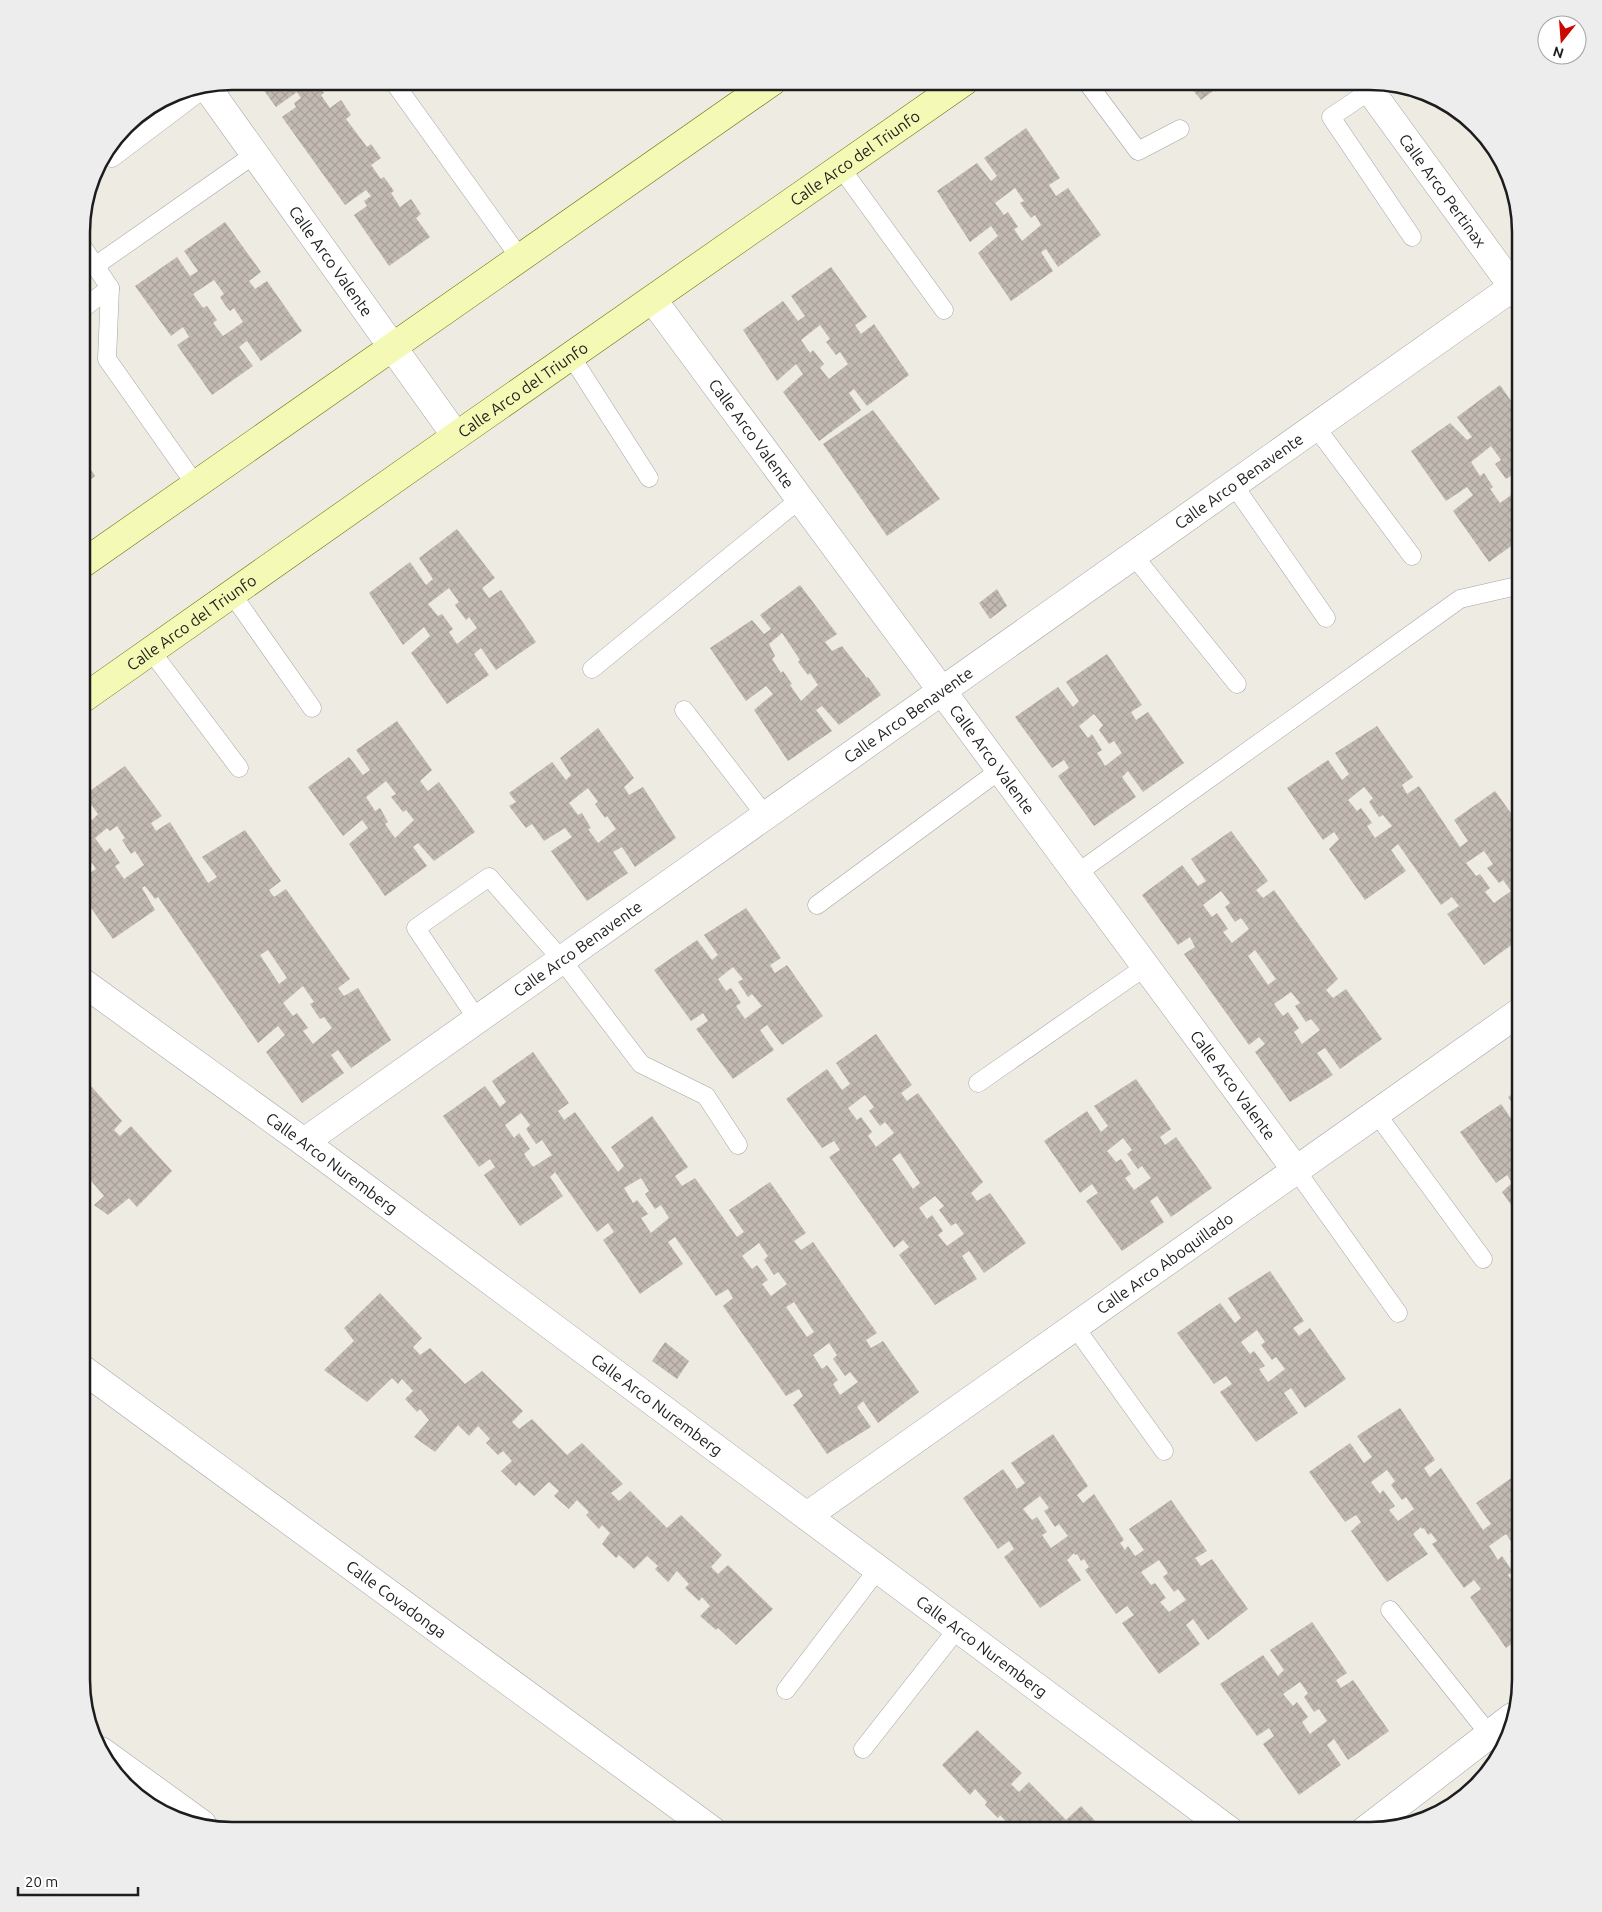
<svg xmlns="http://www.w3.org/2000/svg" width="1602" height="1912" font-family="Ubuntu,sans-serif">
	<style>
		.building { fill: url(#building-cross-hatch); fill-rule: evenodd }
		.lines { fill: none; stroke-linecap: round; stroke-linejoin: round }
		.lane-casing { stroke: #a4a4a4; stroke-width: 19 }
		.street-casing { stroke: #a4a4a4; stroke-width: 29 }
		.secondary-casing { stroke: #647404; stroke-width: 29 }
		.lane { stroke: #fff; stroke-width: 18 }
		.street { stroke: #fff; stroke-width: 28 }
		.secondary { stroke: #f4fab6; stroke-width: 28 }
		.labels { text-anchor: middle; dominant-baseline: central; stroke-width: 4; stroke-linejoin: round; paint-order: stroke }
		.street-label { font-size: 16px; fill: #1d1d1d; stroke: #fff }
		.rim { fill: none; stroke: #1d1d1d; stroke-width: 2.5 }
	</style>
	<defs>
		<pattern id="building-cross-hatch" width="8" height="8" patternUnits="userSpaceOnUse" patternTransform="scale(1.25)"><rect width="8" height="8" fill="#c3bab2"/><path d="M0 0l8 8M0 8l8-8" fill="none" stroke="#a79f99"/></pattern>
	</defs>
	<rect width="100%" height="100%" fill="#eeebe3"/>
	<g class="building">
		<path d="M257,81h59l8,12 -3,2 9,13 11,-8 10,15 -5,4 21,28 4,-3 10,14 -10,7 10,14 3,-2 10,14 -3,2 9,14 11,-8 10,15 -5,4 14,19 -41,29 -35,-51 13,-9 -3,-5 7,-5 -5,-6 -21,15 -63,-88 14,-10 -2,-4 7,-5 -4,-6 -21,15z"/>
		<path d="M1188,82h37l-24,18 -14,-17z"/>
		<path d="M1026,128l34,50 -11,7 7,11 12,-8 33,47 -43,32 -12,-18 -5,3 12,19 -42,30 -33,-48 20,-17 -7,-10 -21,16 -33,-51 40,-28 14,18 6,-5 -13,-18zM1015,188l9,13 -4,2 11,15 4,-3 6,10 -19,16 -8,-12 4,-2 -10,-15 -4,3 -9,-12z"/>
		<path d="M225,222l36,50 -12,9 6,8 12,-8 35,50 -41,30 -14,-20 -3,2 -5,4 14,19 -41,29 -35,-50 12,-8 -6,-10 -12,9 -36,-50 42,-29 13,19 5,-3 3,-2 -14,-20zM214,280l10,14 -4,3 5,8 5,6 4,-3 9,14 -20,14 -10,-13 4,-3 -10,-14 -4,2 -10,-14z"/>
		<path d="M831,267l36,50 -12,8 6,9 13,-10 35,51 -42,31 -13,-17 -5,4 12,17 -42,31 -36,-49 20,-18 -7,-10 -19,17 -34,-51 40,-29 15,20 7,-5 -14,-20zM820,325l10,14 -4,3 10,13 4,-3 8,12 -19,15 -9,-11 4,-4 -11,-14 -3,3 -9,-13z"/>
		<path d="M1500,385l21,30v92l-5,4 5,7v21l-32,23 -36,-51 20,-16 -6,-8 -21,14 -35,-50 39,-28 17,17 5,-3 -15,-20zM1491,446l10,14 -6,4 11,15 6,-4 9,13 -21,15 -10,-14 3,-2 -9,-14 -4,3 -9,-14z"/>
		<path d="M873,410l67,89 -53,37 -64,-92z"/>
		<path d="M82,457l13,19 -13,10z"/>
		<path d="M457,529l38,49 -13,10 7,10 12,-8 35,52 -40,28 -15,-22 -7,6 15,21 -42,29 -36,-51 19,-17 -6,-9 -21,18 -34,-52 41,-31 16,23 7,-6 -14,-21zM449,588l10,14 -4,3 11,15 3,-3 8,11 -20,16 -8,-12 4,-3 -11,-15 -4,2 -10,-12z"/>
		<path d="M800,585l37,49 -12,8 7,9 10,-5 25,32 1,-1 13,18 -42,30 -17,-19 -6,4 16,21 -44,30 -34,-51 19,-16 -7,-8 -20,15 -36,-53 42,-28 12,14 7,-5 -11,-14zM782,633l18,27 -2,2 10,13 2,-2 8,12 -17,16 -11,-16 2,-1 -9,-13 -2,2 -9,-14 3,-3 -6,-12z"/>
		<path d="M997,589l10,17 -17,13 -11,-16z"/>
		<path d="M1107,654l35,51 -11,7 5,8 12,-8 36,51 -41,29 -15,-21 -6,6 14,20 -42,29 -36,-50 11,-8 -5,-8 -12,8 -37,-51 43,-30 15,20 6,-6 -13,-19zM1094,714l9,11 -4,5 10,14 5,-3 8,12 -17,13 -8,-13 5,-3 -10,-16 -4,4 -9,-12z"/>
		<path d="M397,721l35,49 -12,11 8,10 11,-9 36,50 -41,29 -16,-18 -5,4 14,19 -42,30 -36,-52 19,-16 -6,-8 -19,16 -35,-49 41,-30 14,18 7,-5 -14,-20zM386,781l10,13 -5,3 12,15 3,-2 8,10 -19,18 -10,-14 3,-2 -8,-14 -5,3 -9,-14z"/>
		<path d="M1377,726l36,51 -11,8 5,9 12,-8 41,61 8,-6 -14,-21 41,-29 26,36v87l-3,-4 -7,6 10,14v8l-37,27 -37,-51 12,-8 -7,-9 -11,8 -43,-61 -7,6 15,21 -41,29 -36,-51 10,-10 -5,-7 -11,8 -36,-52 41,-28 14,20 7,-6 -14,-21zM1364,787l9,11 -4,4 10,15 4,-2 9,11 -17,12 -8,-12 5,-3 -11,-15 -4,3 -9,-11zM1484,851l9,13 -6,4 12,15 4,-3 8,11 -17,12 -9,-11 5,-4 -10,-14 -4,2 -10,-13z"/>
		<path d="M598,728l36,50 -10,9 5,8 14,-8 33,51 -41,29 -13,-20 -9,5 15,21 -41,28 -36,-50 21,-14 -7,-9 -21,13 -12,-17 -6,4 -17,-22 7,-4 -7,-9 43,-31 14,18 5,-5 -11,-17zM588,788l10,14 -3,2 10,14 2,-2 9,13 -18,14 -10,-14 3,-1 -9,-15 -4,2 -9,-12z"/>
		<path d="M125,766l37,50 -11,7 5,8 14,-9 38,61 9,-6 -15,-20 43,-27 36,51 -12,9 5,7 12,-8 64,90 -12,9 6,8 14,-8 33,52 -40,28 -13,-18 -7,5 13,18 -42,30 -36,-51 19,-17 -7,-9 -20,17 -100,-146 -3,2 -10,-13 -3,2 13,22 -42,29 -32,-45v-16l15,-9 -4,-6 -11,8v-65l11,14 6,-6 -14,-19zM117,826l8,12 -3,2 9,14 4,-3 9,14 -20,14 -9,-13 5,-3 -10,-15 -5,4 -10,-14 12,-10 3,3zM268,950l19,28 -8,6 -19,-29zM303,986l11,16 -4,2 10,15 4,-2 8,11 -19,16 -10,-13 5,-3 -11,-15 -4,3 -10,-13z"/>
		<path d="M1231,831l37,50 -12,9 7,8 11,-8 64,89 -12,11 7,8 13,-9 36,50 -42,30 -15,-21 -8,5 16,22 -43,27 -35,-50 10,-8 -6,-7 -10,8 -65,-91 11,-7 -5,-10 -12,8 -36,-50 40,-30 16,21 8,-5 -15,-22zM1221,891l9,12 -5,4 10,15 6,-4 8,11 -17,14 -9,-11 5,-3 -11,-16 -5,4 -9,-12zM1255,950l21,29 -8,6 -20,-29zM1291,992l9,11 -5,3 11,16 5,-3 9,11 -18,14 -8,-12 5,-4 -11,-16 -5,4 -9,-12z"/>
		<path d="M746,908l35,50 -11,7 5,8 12,-8 36,51 -41,29 -15,-20 -7,5 14,20 -41,29 -37,-50 12,-8 -5,-8 -12,8 -37,-51 43,-30 15,20 6,-5 -14,-20zM733,967l10,12 -5,3 10,15 4,-3 10,12 -17,13 -9,-13 5,-3 -10,-15 -5,3 -8,-12z"/>
		<path d="M876,1034l36,51 -11,8 6,8 11,-8 65,89 -12,11 6,8 13,-8 36,50 -42,30 -15,-22 -7,5 15,23 -42,26 -36,-50 10,-8 -6,-7 -9,8 -65,-91 11,-7 -6,-9 -12,7 -36,-49 41,-30 15,21 8,-6 -14,-21zM865,1095l9,12 -5,4 11,15 5,-4 9,11 -18,14 -8,-11 4,-4 -11,-15 -4,3 -9,-12zM900,1153l20,30 -7,6 -21,-30zM935,1196l9,10 -5,4 12,16 5,-3 8,11 -17,12 -9,-11 5,-4 -11,-16 -5,4 -8,-11z"/>
		<path d="M533,1052l36,51 -11,8 6,9 11,-8 43,60 6,-6 -13,-19 41,-31 36,51 -13,9 7,10 13,-8 42,59 7,-5 -15,-22 41,-28 36,51 -12,8 7,9 12,-8 64,91 -11,7 5,8 12,-7 36,51 -41,31 -15,-22 -6,6 14,20 -44,27 -34,-49 10,-9 -4,-7 -13,7 -63,-90 10,-8 -5,-9 -12,7 -41,-59 -7,5 15,22 -43,30 -37,-54 11,-8 -6,-9 -11,9 -42,-60 -5,5 13,19 -43,30 -36,-51 11,-8 -5,-8 -11,8 -36,-51 42,-30 15,21 6,-5 -14,-21zM521,1113l9,12 -4,4 10,15 6,-4 10,15 -19,12 -9,-13 6,-5 -11,-16 -5,5 -9,-13zM641,1178l8,13 -4,3 10,15 6,-4 8,13 -18,15 -10,-15 7,-4 -11,-14 -4,3 -9,-15zM759,1243l9,13 -4,4 10,15 4,-3 9,12 -16,12 -9,-12 6,-4 -11,-15 -5,4 -10,-13zM794,1302l20,30 -7,5 -21,-30zM829,1343l8,12 -4,4 12,17 5,-4 8,10 -18,13 -7,-11 5,-4 -11,-15 -5,4 -9,-14z"/>
		<path d="M83,1077l39,44 -8,9 6,6 11,-10 41,45 -35,36 -8,-9 -21,17 -14,-10 10,-9 -23,-27v-4l11,-10 -5,-5 4,-3 -10,-10v-59z"/>
		<path d="M1136,1079l35,50 -11,8 5,8 11,-8 36,51 -41,29 -14,-21 -7,5 14,21 -42,29 -36,-50 12,-8 -6,-9 -12,9 -36,-52 43,-30 14,21 7,-6 -14,-20zM1123,1138l9,12 -5,4 11,15 4,-3 9,12 -17,12 -9,-12 6,-4 -10,-15 -5,3 -9,-11z"/>
		<path d="M1521,1089v26l-13,-18z"/>
		<path d="M1501,1104l14,20 6,-5v100l-19,-27 10,-9 -5,-8 -11,8 -36,-51z"/>
		<path d="M1270,1271l34,50 -11,7 6,8 11,-8 36,51 -41,29 -14,-20 -7,5 14,20 -42,29 -36,-50 12,-8 -6,-8 -12,8 -37,-51 43,-30 15,20 6,-5 -13,-20zM1257,1330l8,12 -4,3 11,15 4,-3 9,12 -17,13 -9,-13 6,-3 -11,-15 -4,3 -9,-12z"/>
		<path d="M380,1293l42,45 -9,9 7,8 10,-7 35,36 17,-13 41,40 -11,11 7,7 13,-10 35,36 15,-12 41,41 -12,9 8,8 11,-10 37,37 14,-13 41,40 -11,12 7,7 10,-9 45,44 -37,36 -18,-17 -2,2 -16,-14 10,-10 -8,-9 -3,4 -14,-13 4,-4 -12,-13 -9,11 -13,-13 3,-3 -11,-10 -13,13 -15,-14 -3,3 -14,-14 8,-11 -8,-8 -3,4 -13,-14 3,-3 -12,-12 -8,9 -15,-13 5,-5 -10,-9 -15,14 -15,-14 -3,4 -15,-15 11,-10 -9,-10 -5,4 -12,-12 4,-4 -12,-13 -9,10 -11,-11 -23,27 -21,-15 15,-17 -9,-11 -3,3 -12,-13 8,-8 -11,-12 -4,5 -6,-6 -25,24 -43,-32 30,-29 -10,-13z"/>
		<path d="M665,1342l24,19 -12,18 -25,-18z"/>
		<path d="M1400,1408l35,52 -11,8 6,9 11,-9 42,62 8,-6 -15,-21 41,-29 4,4v88l-11,-15 5,-4 -9,-13 -17,12 9,14 4,-4 11,16 -5,3 8,11 5,-3v54l-15,11 -36,-51 11,-8 -7,-9 -10,8 -32,-44 5,-3 -6,-8 -3,2 -4,-7 -2,1 -1,-2 -8,7 15,20 -41,28 -36,-51 10,-9 -5,-7 -11,7 -36,-50 41,-29 14,20 8,-6 -15,-21zM1387,1470l8,11 -4,4 11,15 4,-3 8,12 -16,12 -9,-11 6,-4 -12,-16 -3,4 -9,-12z"/>
		<path d="M1053,1434l35,52 -11,9 6,8 11,-9 30,46 -4,3 5,7 3,-4 7,10 9,-6 -15,-21 42,-29 36,51 -12,7 6,8 11,-7 36,50 -40,31 -15,-21 -7,6 14,19 -41,30 -37,-51 12,-8 -7,-9 -11,8 -31,-44 4,-3 -5,-8 -3,2 -4,-7 -2,1 -1,-2 -7,7 14,20 -41,28 -36,-51 10,-8 -5,-8 -11,8 -35,-51 40,-29 14,20 8,-6 -14,-20zM1040,1496l9,12 -5,3 11,16 4,-3 9,12 -17,12 -9,-13 5,-3 -10,-15 -5,3 -9,-11zM1159,1560l9,13 -5,4 11,15 4,-3 8,11 -17,12 -9,-10 6,-4 -11,-15 -4,2 -10,-13z"/>
		<path d="M1312,1622l35,51 -11,7 5,8 12,-8 36,51 -41,29 -14,-21 -7,6 14,20 -42,30 -36,-51 11,-8 -5,-8 -12,8 -37,-52 43,-29 15,21 6,-6 -14,-20zM1300,1682l8,11 -4,4 10,15 5,-3 8,12 -17,13 -8,-12 6,-5 -11,-15 -4,4 -10,-12z"/>
		<path d="M977,1730l45,43 -11,11 8,8 10,-10 37,38 15,-14 24,25h-90l-15,-16 -2,3 -13,-13 2,-3 -12,-13 -5,6 -28,-30z"/>
	</g>
	<g class="lines">
		<defs>
			<g id="lane">
				<path d="M393,81l127,177"/>
				<path d="M1086,81l52,70 42,-22"/>
				<path d="M1371,90l-40,27 81,120"/>
				<path d="M112,158l94,-71"/>
				<path d="M841,168l103,142"/>
				<path d="M82,246l28,42 -3,71 88,125"/>
				<path d="M95,266l160,-112"/>
				<path d="M82,309l28,-21"/>
				<path d="M571,356l78,122"/>
				<path d="M1315,426l97,130"/>
				<path d="M1233,484l93,134"/>
				<path d="M1133,555l104,129"/>
				<path d="M232,594l80,114"/>
				<path d="M151,651l88,117"/>
				<path d="M592,669l208,-170"/>
				<path d="M684,710l81,105"/>
				<path d="M1076,874l384,-275 61,-14"/>
				<path d="M817,905l183,-135"/>
				<path d="M477,1019l-61,-91 73,-51 73,83 79,104 65,32 32,49"/>
				<path d="M978,1083l167,-116"/>
				<path d="M1376,1113l107,146"/>
				<path d="M1296,1170l102,143"/>
				<path d="M1075,1327l89,124"/>
				<path d="M1390,1610l99,124"/>
				<path d="M786,1690l92,-121"/>
				<path d="M863,1749l95,-121"/>
			</g>
			<g id="street">
				<path id="s1" d="M1364,82l157,216"/>
				<path id="s2" d="M206,86l250,350"/>
				<path id="s3" d="M653,300l643,870"/>
				<path id="s4" d="M81,981l223,161 926,689"/>
				<path id="s5" d="M304,1142l1209,-855"/>
				<path id="s6" d="M81,1368l632,463"/>
				<path id="s7" d="M807,1516l714,-505"/>
				<path d="M101,1751l101,73"/>
				<path d="M1364,1831l148,-114"/>
			</g>
			<g id="secondary">
				<path d="M82,564l691,-483"/>
				<path id="s8" d="M81,700l375,-264 509,-355"/>
			</g>
		</defs>
		<use href="#lane" class="lane-casing"/>
		<use href="#street" class="street-casing"/>
		<use href="#secondary" class="secondary-casing"/>
		<use href="#lane" class="lane"/>
		<use href="#street" class="street"/>
		<use href="#secondary" class="secondary"/>
	</g>
	<g class="labels">
		<g class="street-label">
			<text stroke="none"><textPath href="#s8" startOffset="945">Calle Arco del Triunfo</textPath></text>
			<text stroke="none"><textPath href="#s1" startOffset="134">Calle Arco Pertinax</textPath></text>
			<text stroke="none"><textPath href="#s2" startOffset="215">Calle Arco Valente</textPath></text>
			<text stroke="none"><textPath href="#s8" startOffset="540">Calle Arco del Triunfo</textPath></text>
			<text stroke="none"><textPath href="#s3" startOffset="166">Calle Arco Valente</textPath></text>
			<text stroke="none"><textPath href="#s5" startOffset="1145">Calle Arco Benavente</textPath></text>
			<text stroke="none"><textPath href="#s8" startOffset="135">Calle Arco del Triunfo</textPath></text>
			<text stroke="none"><textPath href="#s5" startOffset="740">Calle Arco Benavente</textPath></text>
			<text stroke="none"><textPath href="#s3" startOffset="571">Calle Arco Valente</textPath></text>
			<text stroke="none"><textPath href="#s5" startOffset="335">Calle Arco Benavente</textPath></text>
			<text stroke="none"><textPath href="#s3" startOffset="976">Calle Arco Valente</textPath></text>
			<text stroke="none"><textPath href="#s4" startOffset="310">Calle Arco Nuremberg</textPath></text>
			<text stroke="none"><textPath href="#s7" startOffset="438">Calle Arco Aboquillado</textPath></text>
			<text stroke="none"><textPath href="#s4" startOffset="715">Calle Arco Nuremberg</textPath></text>
			<text stroke="none"><textPath href="#s6" startOffset="391">Calle Covadonga</textPath></text>
			<text stroke="none"><textPath href="#s4" startOffset="1120">Calle Arco Nuremberg</textPath></text>
		</g>
	</g>
	<path d="M0 0H1602V1912H0ZM232 90H1370A142 142 0 0 1 1512 232V1680A142 142 0 0 1 1370 1822H232A142 142 0 0 1 90 1680V232A142 142 0 0 1 232 90Z" fill="#ededed" fill-rule="evenodd"/>
	<path class="rim" d="M232 90H1370A142 142 0 0 1 1512 232V1680A142 142 0 0 1 1370 1822H232A142 142 0 0 1 90 1680V232A142 142 0 0 1 232 90Z"/>
	<g transform="translate(1562 40) rotate(197)"><circle r="24" fill="#ffffff" stroke="#a5a5a5"/>
	<path d="M0-4L9 19L0 12L-9 19Z" fill="#ca0800"/>
	<text y="-8" font-size="14" font-weight="bold" text-anchor="middle" fill="#1d1d1d">N</text>
	</g>
	<path d="M18 1887v8h120v-8" fill="none" stroke="#1d1d1d" stroke-width="2.5"/>
	<text x="25" y="1887" font-size="15" fill="#1d1d1d" stroke="#ffffff" stroke-width="4" paint-order="stroke">20 m</text>
</svg>
